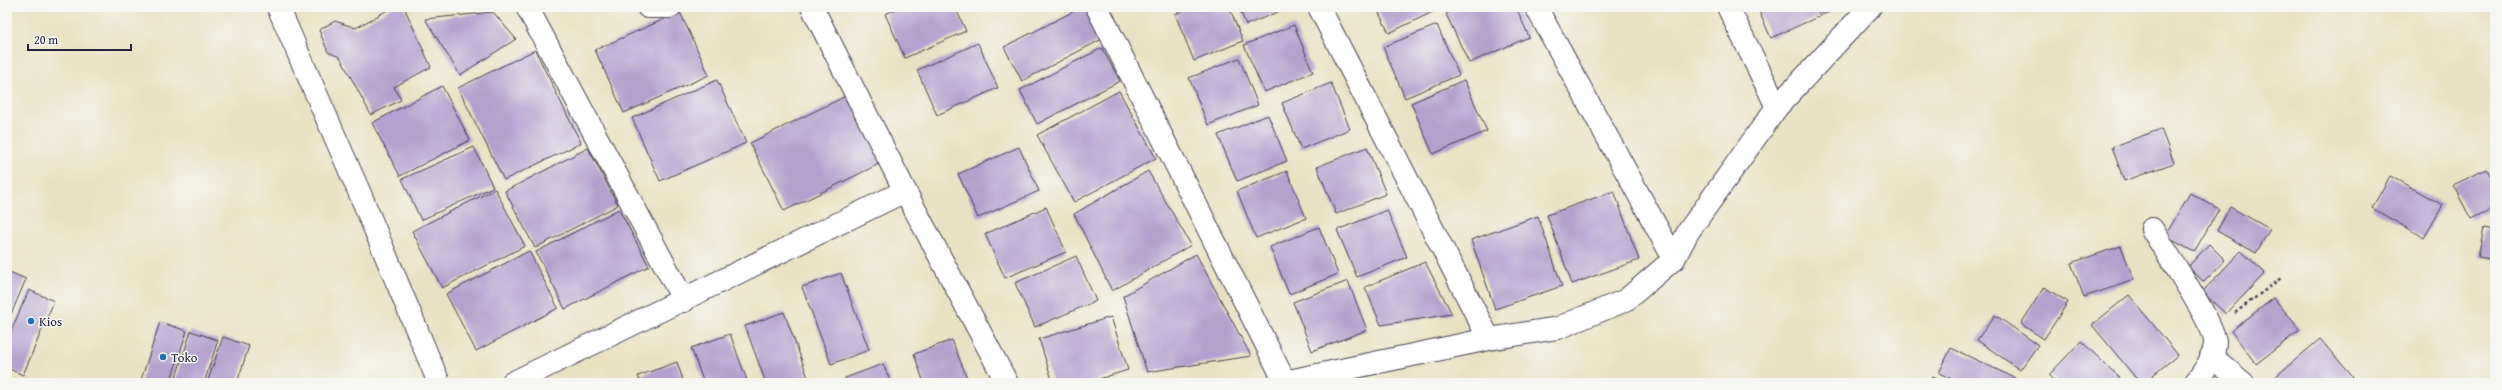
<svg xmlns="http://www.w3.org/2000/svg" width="2502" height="390" font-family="'Gentium Book Plus',serif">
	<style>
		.building { fill: #b4a1cf }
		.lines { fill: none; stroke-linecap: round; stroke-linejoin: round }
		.minor-casing { stroke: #403f4f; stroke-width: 24 }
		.path { stroke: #403f4f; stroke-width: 2.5; stroke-dasharray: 3 3; stroke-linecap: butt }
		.minor { stroke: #fff; stroke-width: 22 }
		.poi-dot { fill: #1f6fb2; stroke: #f6f6f2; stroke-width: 1.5 }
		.labels { text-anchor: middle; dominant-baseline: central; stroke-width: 3; stroke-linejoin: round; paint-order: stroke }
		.poi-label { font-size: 13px; fill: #22223b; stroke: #f6f6f2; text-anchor: start }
	</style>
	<rect width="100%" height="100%" fill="#f6f6f2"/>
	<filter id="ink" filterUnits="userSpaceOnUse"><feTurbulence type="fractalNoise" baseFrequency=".025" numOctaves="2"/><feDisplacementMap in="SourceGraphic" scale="8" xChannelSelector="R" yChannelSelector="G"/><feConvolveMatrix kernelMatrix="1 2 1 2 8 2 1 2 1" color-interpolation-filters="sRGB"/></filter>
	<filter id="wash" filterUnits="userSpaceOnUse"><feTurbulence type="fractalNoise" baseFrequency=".012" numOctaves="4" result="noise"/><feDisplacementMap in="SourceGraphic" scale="16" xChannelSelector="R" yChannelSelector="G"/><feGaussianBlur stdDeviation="0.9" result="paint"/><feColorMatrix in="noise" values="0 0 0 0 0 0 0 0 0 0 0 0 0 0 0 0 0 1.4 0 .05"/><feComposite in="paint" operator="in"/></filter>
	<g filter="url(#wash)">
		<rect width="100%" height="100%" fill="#e9e2c2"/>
		<g id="blocks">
			<g class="building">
				<path d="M393,7h11l27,60 -37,20 7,13 -30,15 -31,-58 -12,-5 -9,-22 16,-9 21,7z"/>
				<path d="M901,7h54l11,24 -61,27 -20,-44z"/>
				<path d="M1082,7h6l16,31 -82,43 -18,-34z"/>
				<path d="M1193,7h36l14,34 -49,20 -19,-47z"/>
				<path d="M1239,7h51l-44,18z"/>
				<path d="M1376,7h67l-54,26z"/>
				<path d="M1462,7h54l13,30 -60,26 -23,-49z"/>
				<path d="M1757,7h59l4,9 -49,22z"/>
				<path d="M1819,7h22l-19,8z"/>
				<path d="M493,12l23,27 -56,36 -35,-56z"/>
				<path d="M680,12l29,63 -85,38 -29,-63z"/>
				<path d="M1294,25l19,47 -49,20 -20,-47z"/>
				<path d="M1437,25l22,50 -54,23 -22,-51z"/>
				<path d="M978,43l20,45 -61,27 -20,-45z"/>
				<path d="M1102,48l18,33 -83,43 -17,-34z"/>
				<path d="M535,50l46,93 -77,37 -46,-92z"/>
				<path d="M1239,58l19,47 -50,20 -19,-47z"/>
				<path d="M717,80l29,63 -86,38 -28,-63z"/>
				<path d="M1464,80l23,51 -54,23 -22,-51z"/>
				<path d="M1331,83l19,46 -49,20 -19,-46z"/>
				<path d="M442,86l28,54 -70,36 -28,-53z"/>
				<path d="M1119,91l37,67 -82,44 -37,-67z"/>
				<path d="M850,94l33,68 -99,49 -34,-68z"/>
				<path d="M1268,115l19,46 -50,20 -19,-46z"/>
				<path d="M2161,129l13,34 -50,18 -12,-34z"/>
				<path d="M474,147l19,40 -72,33 -19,-41z"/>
				<path d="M1019,147l20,44 -61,27 -20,-44z"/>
				<path d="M1367,147l19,47 -50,20 -19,-47z"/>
				<path d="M588,148l30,57 -83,43 -30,-57z"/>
				<path d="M2487,169l8,15v23l-24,12 -18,-34z"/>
				<path d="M1148,171l43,74 -79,46 -38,-77z"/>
				<path d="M1287,171l19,47 -50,20 -19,-47z"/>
				<path d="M2390,176l53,29 -19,33 -52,-30z"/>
				<path d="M495,189l30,57 -83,42 -30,-57z"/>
				<path d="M1614,191l25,69 -67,24 -25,-69z"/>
				<path d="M2190,193l29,16 -25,43 -29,-16z"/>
				<path d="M1046,207l20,45 -61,26 -20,-44z"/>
				<path d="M2230,207l40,22 -14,24 -39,-22z"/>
				<path d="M619,209l30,57 -84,43 -29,-57z"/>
				<path d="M1387,210l20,47 -50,20 -20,-47z"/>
				<path d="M1538,216l24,70 -67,23 -24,-69z"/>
				<path d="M1319,227l19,47 -49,20 -19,-47z"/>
				<path d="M2484,228l11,2v30l-17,-3z"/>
				<path d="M2209,244l16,16 -21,22 -16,-15z"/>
				<path d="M2121,246l13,34 -50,17 -13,-34z"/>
				<path d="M529,251l29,57 -82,43 -30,-57z"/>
				<path d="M2241,251l24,22 -39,41 -24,-22z"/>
				<path d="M1196,254l55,102 -104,16 -24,-76z"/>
				<path d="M1076,256l20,45 -61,26 -20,-44z"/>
				<path d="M1425,262l27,52 -71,11 -16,-38z"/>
				<path d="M7,271l19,8 -19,45z"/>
				<path d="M841,273l28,77 -38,14 -29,-77z"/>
				<path d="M1348,281l19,49 -55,21 -19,-49z"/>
				<path d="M2044,287l24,15 -24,37 -23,-15z"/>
				<path d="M29,290l25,11 -31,74 -16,-7v-28z"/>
				<path d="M2129,295l49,60 -35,28h-3l-48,-58z"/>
				<path d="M2274,298l26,32 -44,34 -25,-33z"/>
				<path d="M784,312l26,71h-44l-21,-57z"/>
				<path d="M1995,315l43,30 -18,25 -43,-30z"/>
				<path d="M1111,317l17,53 -42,13h-33l-14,-44z"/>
				<path d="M160,322l27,9 -17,52h-30z"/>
				<path d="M191,331l27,9 -14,43h-30z"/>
				<path d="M730,334l18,49h-44l-13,-35z"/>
				<path d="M223,337l26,9 -12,37h-30z"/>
				<path d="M2320,339l38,44h-78l-5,-6z"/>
				<path d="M952,340l17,43h-45l-10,-29z"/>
				<path d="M2081,341l44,42h-67l-9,-8z"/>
				<path d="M1951,348l64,30 -2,5h-53l-21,-10z"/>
				<path d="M677,362l7,21h-43l-3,-7z"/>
				<path d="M883,364l8,19h-45l-1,-5z"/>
				<path d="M1933,377l13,6h-16z"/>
			</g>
		</g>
	</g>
	<g filter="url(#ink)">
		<use href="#blocks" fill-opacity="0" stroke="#403f4f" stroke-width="1"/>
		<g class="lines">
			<defs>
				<g id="minor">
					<path d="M278,7l83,189 78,187"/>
					<path d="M527,7l157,294"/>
					<path d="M648,7h22"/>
					<path d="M812,7l93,184 102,192"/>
					<path d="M1097,7l188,375"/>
					<path d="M1319,7l170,332"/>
					<path d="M1536,7l138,252"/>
					<path d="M1728,7l49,100"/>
					<path d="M2152,229c12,20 63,96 63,113 0,14 -12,31 -20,41"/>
					<path d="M2211,356l32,27"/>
					<path d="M512,383l393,-192"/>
					<path d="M1279,383l210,-44 69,-11 68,-28 48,-41 14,-27 89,-125 93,-100"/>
				</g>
			</defs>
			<use href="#minor" class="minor-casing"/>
			<path class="path" d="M2235,313l46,-35"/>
			<use href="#minor" class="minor"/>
		</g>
	</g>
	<g class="poi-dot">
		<circle cx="31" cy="321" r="4"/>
		<circle cx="163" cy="357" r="4"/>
	</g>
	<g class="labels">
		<g class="poi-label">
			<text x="39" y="321">Kios</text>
			<text x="171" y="357">Toko</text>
		</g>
	</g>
	<rect width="2502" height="390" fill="none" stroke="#f6f6f2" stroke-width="24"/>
	<path d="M28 44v6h103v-6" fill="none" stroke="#22223b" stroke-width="2"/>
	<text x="34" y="44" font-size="12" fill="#22223b" stroke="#f6f6f2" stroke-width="3" paint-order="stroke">20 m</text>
</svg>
